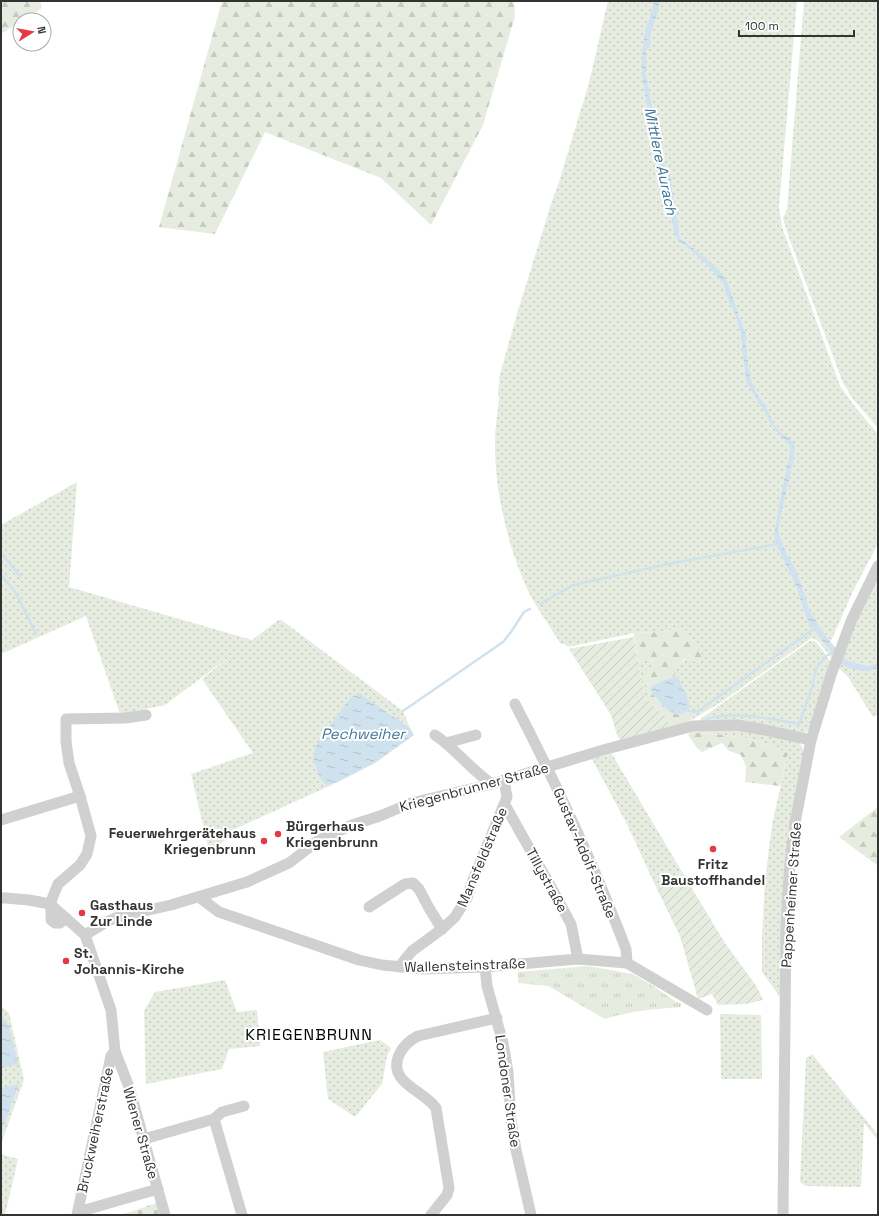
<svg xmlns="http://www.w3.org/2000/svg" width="879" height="1216" font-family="'Space Grotesk',sans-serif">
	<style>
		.grass { fill: url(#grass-dots) }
		.forest { fill: url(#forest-firs) }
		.cemetery { fill: url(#cemetery-stones) }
		.park { fill: url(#park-tufts) }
		.garden { fill: url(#garden-furrows) }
		.water { fill: url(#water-ripples) }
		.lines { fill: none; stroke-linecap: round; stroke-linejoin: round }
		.stream { stroke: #cfe2ee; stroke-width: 2.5 }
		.minor { stroke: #d0d0d0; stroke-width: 11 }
		.poi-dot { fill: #e63946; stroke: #fff; stroke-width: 1.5 }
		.labels { text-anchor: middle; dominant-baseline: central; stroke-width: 4; stroke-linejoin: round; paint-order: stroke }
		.street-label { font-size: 14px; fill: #333; stroke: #fff }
		.poi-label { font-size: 14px; font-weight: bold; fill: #333; stroke: #fff; text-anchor: start }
		.water-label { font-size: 15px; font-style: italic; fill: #3f7597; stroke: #fff }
		.quarter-label { font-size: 16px; letter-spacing: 1px; fill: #000; stroke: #fff }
	</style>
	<defs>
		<pattern id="grass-dots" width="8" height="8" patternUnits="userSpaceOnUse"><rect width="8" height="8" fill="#e6ecdf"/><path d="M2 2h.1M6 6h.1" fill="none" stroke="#c6cbc0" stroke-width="1.8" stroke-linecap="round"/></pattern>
		<pattern id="forest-firs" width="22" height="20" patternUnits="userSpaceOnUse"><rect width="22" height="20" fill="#e6ecdf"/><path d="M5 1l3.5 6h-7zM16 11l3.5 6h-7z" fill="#c6cbc0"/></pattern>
		<pattern id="cemetery-stones" width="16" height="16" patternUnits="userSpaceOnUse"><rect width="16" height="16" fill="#e6ecdf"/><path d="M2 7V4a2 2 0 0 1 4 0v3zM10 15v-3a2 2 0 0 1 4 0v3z" fill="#c6cbc0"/></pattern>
		<pattern id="park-tufts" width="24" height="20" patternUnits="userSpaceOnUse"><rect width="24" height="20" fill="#e6ecdf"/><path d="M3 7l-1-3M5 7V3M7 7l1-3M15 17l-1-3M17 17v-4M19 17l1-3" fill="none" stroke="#c6cbc0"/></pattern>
		<pattern id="garden-furrows" width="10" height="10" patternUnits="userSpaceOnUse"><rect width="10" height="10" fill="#e6ecdf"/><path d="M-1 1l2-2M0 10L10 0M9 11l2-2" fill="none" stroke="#c6cbc0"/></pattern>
		<pattern id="water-ripples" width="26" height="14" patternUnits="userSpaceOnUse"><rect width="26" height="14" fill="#cfe2ee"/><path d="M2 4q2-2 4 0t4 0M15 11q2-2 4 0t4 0" fill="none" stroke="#b2c2cd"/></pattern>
	</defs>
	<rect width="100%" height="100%" fill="#fff"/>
	<g class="grass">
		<path d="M608,1h46l-10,34 -2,20v22l5,32 -2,9 2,9 6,8 8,39 4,4 4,26 8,36 13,10 16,14 17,19 2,9 5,12 4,7 6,21 6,49 12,22 7,9 6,13 18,20 1,7 -11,51 -5,32 2,10 21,43 5,18 6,16 26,33 -2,4 -13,-17 -6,-4 -3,1 -90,64 -27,16 -4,-8c3,-13 -7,-22 -10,-33l-5,-1 4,-12 8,-7 13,4 3,-6 -18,-28 -23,4 -27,1 -66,14 -2,-2 -6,-2c-8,-14 -18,-27 -26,-41 -24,-44 -40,-111 -39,-161 0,-14 3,-28 4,-42 0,-3 -1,-6 -1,-9 1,-4 2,-7 1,-12l18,-64 35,-113 7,-19 30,-99z"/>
		<path d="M660,1h137l-18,206 3,20 58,159 16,22 22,26v110l-24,45 -23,52 -9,-11 -12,-19 -31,-77 1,-13 13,-58 2,-14 -7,-12 -6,-4 -7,-7 -10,-22 -8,-10 -7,-17 -4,-34 1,-5 -20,-58 -21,-22 -26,-20 -1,-5 -1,-13 -4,-17 -3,-26 -5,-6 -9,-39 -11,-60v-21l4,-5 1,-12 7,-22z"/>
		<path d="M804,1h74v427l-25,-29 -10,-16 -56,-151 -4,-14 4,-9z"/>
		<path d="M77,482l-8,105 183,53 28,-21 123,92 7,17 -49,-34 -35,91 10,-2 -99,45 -27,27 -19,-81 62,-21 -51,-74 31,-25 -68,51 -45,9 -34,-98 -85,38v-129z"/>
		<path d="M878,575v88l-9,3 -22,-6 -5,-4 27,-65z"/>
		<path d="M810,641h4l4,3 13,18 -22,68 -4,3 -104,-11 -1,-2 3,-3z"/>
		<path d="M652,659l2,10 -9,1 4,25 -4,2 -7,-35z"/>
		<path d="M840,662l30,9 8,-3v47l-5,2 -25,-40 -10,-10z"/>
		<path d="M733,728l66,14 3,5 2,5 -24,245 -18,-25v-36l3,-55 7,-56 16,-72 -28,-11 -15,-4 -45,-6 -12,3 2,-3z"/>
		<path d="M612,754l70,118 -27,13 -28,-61 -35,-65z"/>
		<path d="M225,980l12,32 20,-2 3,36 -31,3 -7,20 -76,15 -2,-73 11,-19z"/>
		<path d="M1,1006l8,7 15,67 -23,64z"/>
		<path d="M720,1014l41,1 1,64h-41z"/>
		<path d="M380,1040l11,8 -4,8 -5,28 -27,33 -27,-18 -5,-47z"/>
		<path d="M812,1054l66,81v5l-14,-17 -3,64 -56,-1 -5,-4 6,-124z"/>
		<path d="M1,1154l17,5 -13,56h-4z"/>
	</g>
	<g class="forest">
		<path d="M1,1h39l2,7 -19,12h-3v2l-19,12z"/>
		<path d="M222,1h292l1,15 -32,109 -52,100 -50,-47 -116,-46 -50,102 -56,-7z"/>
		<path d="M684,628l18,28 -3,6 -14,-4 -7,7 -4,12 -13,4 -12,7 8,12 11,10 16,3 5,-2 4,8 -13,7 -10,2 -5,-13 -11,-8 -9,-10 4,-2 -6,-20 2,-5 9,-2 -2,-9 -14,3 -4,-29 27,-1z"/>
		<path d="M700,732l45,6 15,4 28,11 -8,33 -35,-4 1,-16 -5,-11 -12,-4 -7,-8 -20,9 -5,-4 -9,-13z"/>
		<path d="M878,807v59l-39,-29z"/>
	</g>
	<path class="cemetery" d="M157,1203l3,12h-39z"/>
	<path class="park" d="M588,966l45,8 22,13 21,15 5,1v4c-26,2 -51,4 -76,12l-57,-33 -30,-3v-11z"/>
	<g class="garden">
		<path d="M634,637l4,25 7,35 9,10 11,8 5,13 -47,13 -5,-3 -7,-23 -42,-66z"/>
		<path d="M682,872l43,71 32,44 6,13 -17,4 -28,1 -6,-11 -14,5 -18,-63 -25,-51z"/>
	</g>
	<g class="water">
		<path d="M654,1h6l-2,11 -7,22 -1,12 -4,5v21l11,60 9,39 5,6 3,26 4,17 1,13 1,5 26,20 11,10 10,12 20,58 -1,5 4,34 7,17 8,10 10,22 7,7 6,4 6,6 1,6 -2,14 -13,58 -1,13 7,18 11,21 13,38 12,19 14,19 11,11 21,6 10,-3v5l-8,3 -12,-1 -12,-3 -6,-5 -17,-20 -15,-20 -6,-16 -5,-18 -21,-43 -2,-10 5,-32 11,-51 -1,-7 -18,-20 -6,-13 -7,-9 -12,-22 -6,-49 -6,-21 -4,-7 -5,-12 -2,-9 -17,-19 -16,-14 -13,-10 -3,-8 -9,-54 -4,-4 -8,-39 -6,-8 -2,-9 2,-9 -5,-32v-22l2,-20z"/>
		<path d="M674,677l5,1c3,11 13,20 10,33l-12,4c-12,-5 -21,-16 -28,-27l12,-7z"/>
		<path d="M357,694h4l49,34 4,7 -39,28 -39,20 -10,2 -7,-9 -6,-18 2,-11 34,-48z"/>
		<path d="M1,1015l8,11 9,38 -17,4z"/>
		<path d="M19,1084l-18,49v-45z"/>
	</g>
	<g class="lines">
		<g class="stream">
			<path d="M1,553l19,23"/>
			<path d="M1,575l15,18 20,41"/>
			<path d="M540,604l33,-19 95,-21 110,-20"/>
			<path d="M828,655l4,-2"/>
			<path d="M403,711l100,-69 8,-10 13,-20 6,-3"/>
			<path d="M689,711l8,1 118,-84"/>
			<path d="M706,719c28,-9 65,0 93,5l13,-36 4,-20 7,-9 3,-3"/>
		</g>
		<g class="minor">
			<path d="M515,704c41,79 79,161 111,245l1,14"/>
			<path d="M435,735c21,14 36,35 57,49"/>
			<path d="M446,743l30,-8"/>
			<path d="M505,805l46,82 20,37 7,35"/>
			<path d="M1,820l79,-24"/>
			<path d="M199,897l20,15 140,48 23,5 41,4 62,-2 93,-8 49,4 80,47"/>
			<path d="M1,898h5l23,2 21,4 35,31 26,75 4,41 14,36 36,128"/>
			<path d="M50,904l8,-20 22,-19 7,-11 4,-18 -11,-40 -11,-33 -3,-22v-22l59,-1 21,-3"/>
			<path d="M51,905v15l4,3h5l6,-5"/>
			<path d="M369,907l36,-23 8,-1 6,6 10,19 13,21"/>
			<path d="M85,935l21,-13 12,-5 53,-12 76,-23 42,-19 30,-23 33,-15 28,-9 31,-13 81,-19 111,-34 90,-24 44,-1 23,4 51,11"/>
			<path d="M400,967l3,-5 9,-11 30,-22 13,-12 12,-19 6,-18 34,-83 -3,-17"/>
			<path d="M485,967l2,19 16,57 5,29 3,49 5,29 15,65"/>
			<path d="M214,1119l28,96"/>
			<path d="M144,1139l70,-20 8,-7 22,-6"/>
			<path d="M78,1212l80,-23"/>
			<path d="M77,1215l34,-159 4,-5"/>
			<path d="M431,1215l16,-20 2,-7 -13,-80c-13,-18 -49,-26 -37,-53 4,-9 11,-15 19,-19l79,-18"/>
			<path d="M783,1215l3,-290 4,-63 5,-39 16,-83 21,-68 20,-53 26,-53"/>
		</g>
	</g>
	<g class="poi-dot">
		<circle cx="278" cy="834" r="4"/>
		<circle cx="264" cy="841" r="4"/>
		<circle cx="713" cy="849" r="4"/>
		<circle cx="82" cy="913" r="4"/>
		<circle cx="66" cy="961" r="4"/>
	</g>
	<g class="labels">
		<g class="street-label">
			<text transform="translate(474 787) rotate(-15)">Kriegenbrunner Straße</text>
			<text transform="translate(585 853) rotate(67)">Gustav-Adolf-Straße</text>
			<text transform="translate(482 857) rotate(-67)">Mansfeldstraße</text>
			<text transform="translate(547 880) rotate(61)">Tillystraße</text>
			<text transform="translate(791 895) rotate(-86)">Pappenheimer Straße</text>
			<text transform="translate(465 965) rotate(-2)">Wallensteinstraße</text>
			<text transform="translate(508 1091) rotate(82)">Londoner Straße</text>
			<text transform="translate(95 1130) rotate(-78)">Bruckweiherstraße</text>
			<text transform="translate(141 1133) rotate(74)">Wiener Straße</text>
		</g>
		<g class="poi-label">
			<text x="286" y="826">Bürgerhaus<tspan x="286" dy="16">Kriegenbrunn</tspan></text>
			<text x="256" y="833" text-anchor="end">Feuerwehrgerätehaus<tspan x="256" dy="16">Kriegenbrunn</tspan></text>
			<text x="713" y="864" text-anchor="middle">Fritz<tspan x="713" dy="16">Baustoffhandel</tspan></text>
			<text x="90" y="905">Gasthaus<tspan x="90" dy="16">Zur Linde</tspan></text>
			<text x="74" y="953">St.<tspan x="74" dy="16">Johannis-Kirche</tspan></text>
		</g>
		<g class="water-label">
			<text transform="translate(661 161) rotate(78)">Mittlere Aurach</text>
			<text x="363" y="733">Pechweiher</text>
		</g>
		<g class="quarter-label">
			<text x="309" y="1034">KRIEGENBRUNN</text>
		</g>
	</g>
	<rect width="879" height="1216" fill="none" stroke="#333333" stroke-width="4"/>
	<g transform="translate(32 32) rotate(79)"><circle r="19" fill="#ffffff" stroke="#adadad"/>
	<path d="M0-3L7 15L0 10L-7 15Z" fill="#e63946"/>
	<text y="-6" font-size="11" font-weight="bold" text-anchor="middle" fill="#333333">N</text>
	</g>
	<path d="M739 30v6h115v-6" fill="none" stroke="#333333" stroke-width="2"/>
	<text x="745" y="30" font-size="12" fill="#333333" stroke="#ffffff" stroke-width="3" paint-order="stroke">100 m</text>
</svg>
